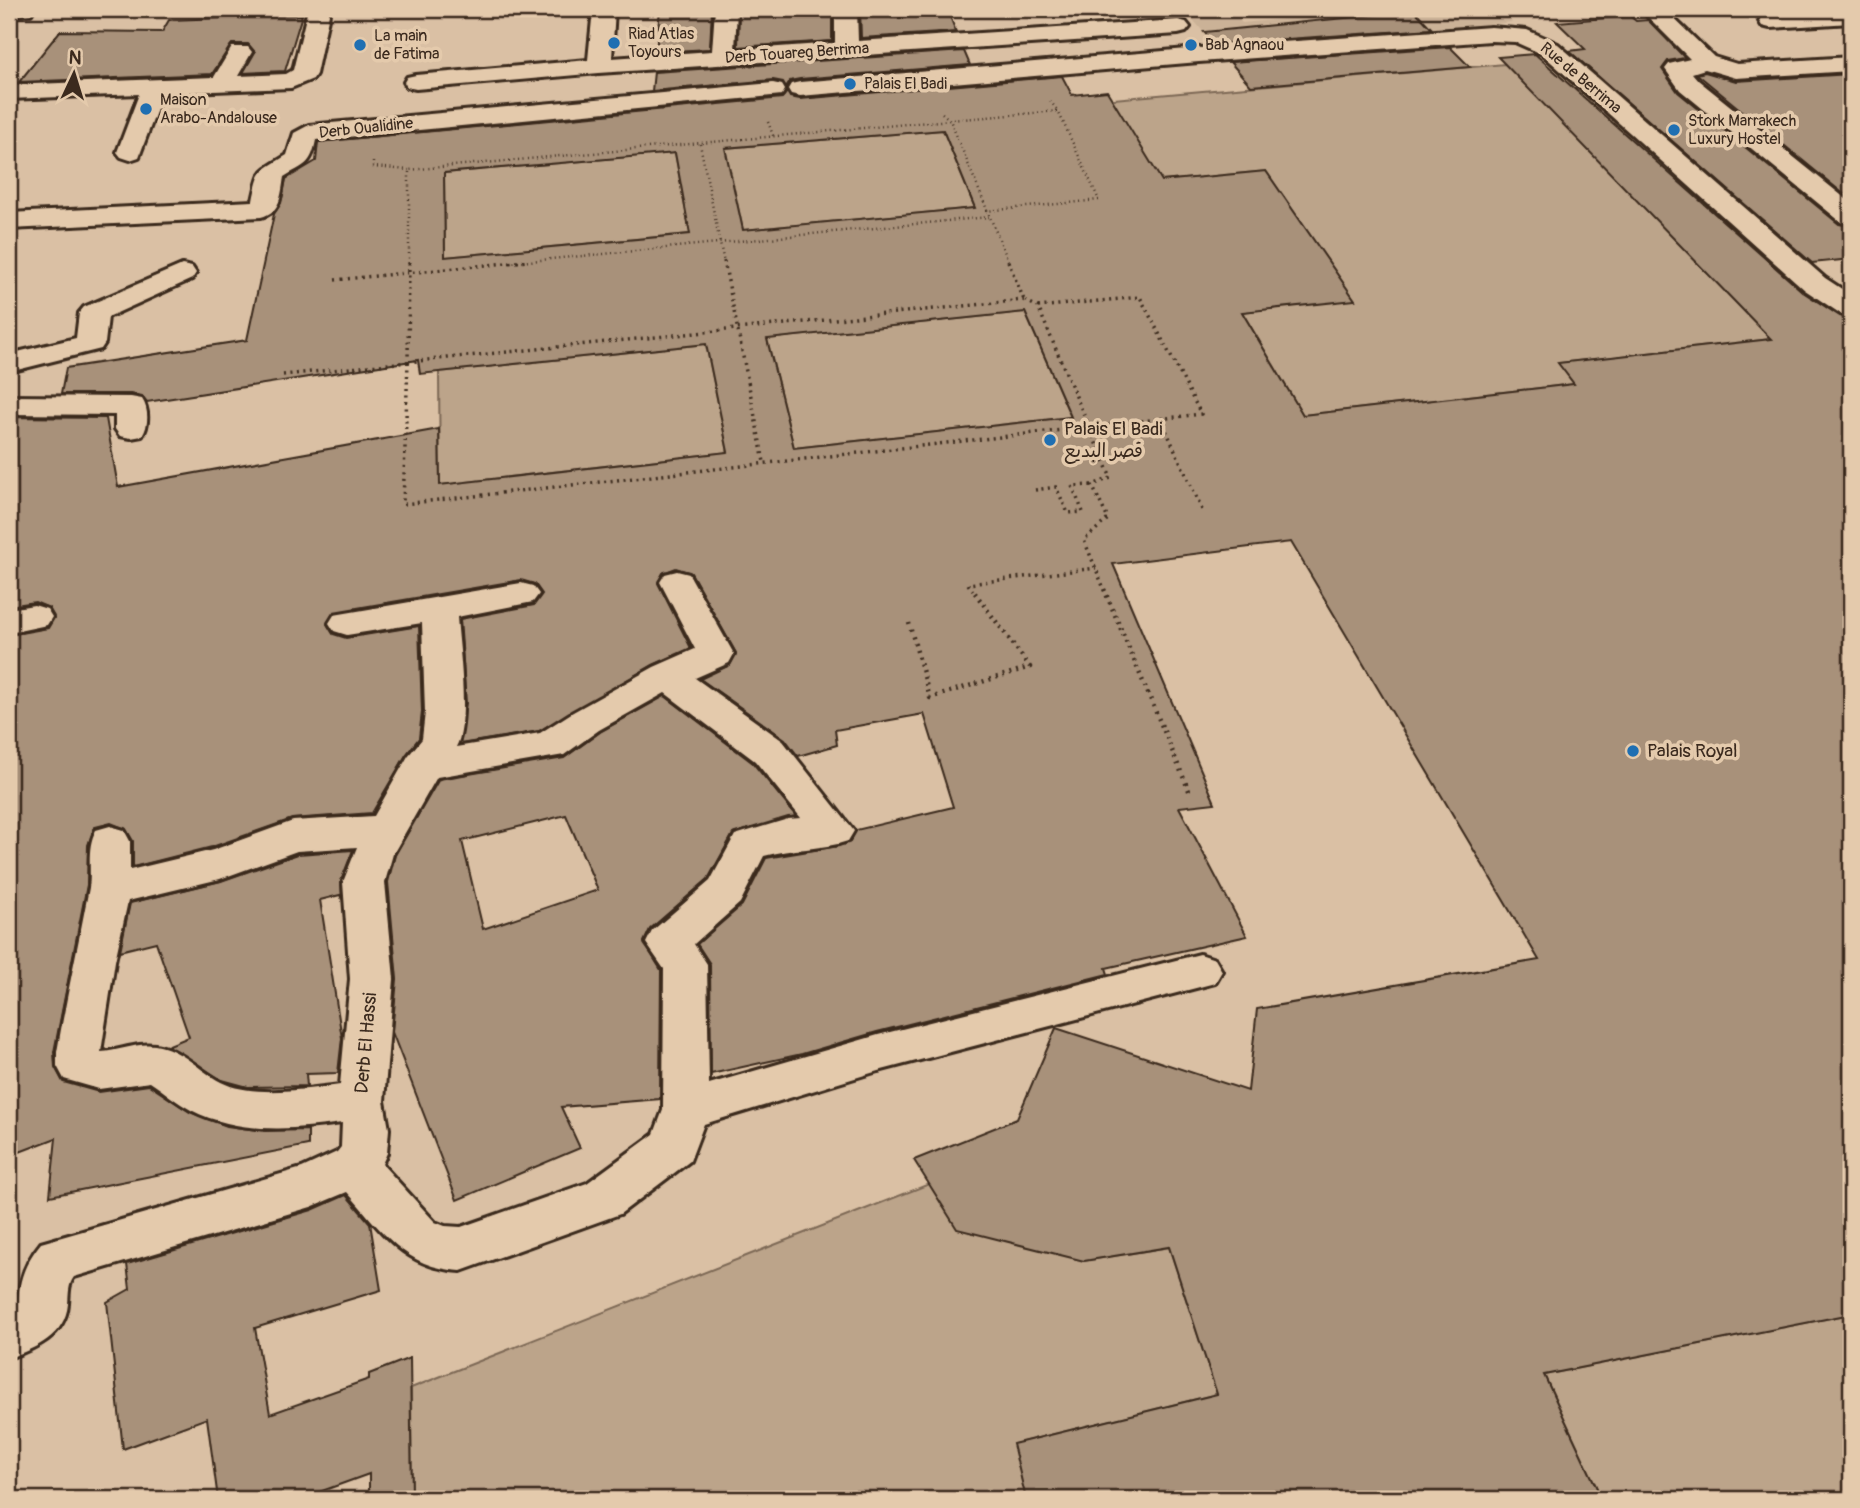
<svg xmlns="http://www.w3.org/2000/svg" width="1860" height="1508" font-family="Pangolin,'Playpen Sans Arabic',sans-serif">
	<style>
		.built { fill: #cbb297 }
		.green { fill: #bca48a; stroke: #7c6754; stroke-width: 2 }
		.building { fill: #a8917a; stroke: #3b2a1e; stroke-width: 2; fill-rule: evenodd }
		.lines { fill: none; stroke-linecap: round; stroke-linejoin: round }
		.minor-casing { stroke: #3b2a1e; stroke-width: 6 }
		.path-far2 { stroke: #3b2a1e; stroke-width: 2.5; stroke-dasharray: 1 3.5; stroke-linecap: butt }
		.path-far1 { stroke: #3b2a1e; stroke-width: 3.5; stroke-dasharray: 2 4.5; stroke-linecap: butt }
		.path { stroke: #3b2a1e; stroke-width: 4.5; stroke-dasharray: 2 5; stroke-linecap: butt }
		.minor { fill: #e4caac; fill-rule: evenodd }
		.poi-dot { fill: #1f6fb2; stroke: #e4caac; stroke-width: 2.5 }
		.labels { text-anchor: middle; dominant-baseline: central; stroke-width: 7; stroke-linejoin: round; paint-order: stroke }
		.far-poi-label { font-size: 16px; fill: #3b2a1e; stroke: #e4caac; text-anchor: start }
		.far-street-label { font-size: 16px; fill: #3b2a1e; stroke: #e4caac }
		.poi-label { font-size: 19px; fill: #3b2a1e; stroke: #e4caac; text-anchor: start }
		.street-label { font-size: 19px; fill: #3b2a1e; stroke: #e4caac }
	</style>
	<rect width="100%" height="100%" fill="#dac0a4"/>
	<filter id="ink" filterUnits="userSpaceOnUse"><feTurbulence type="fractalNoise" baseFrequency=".0143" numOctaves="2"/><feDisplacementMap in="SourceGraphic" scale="14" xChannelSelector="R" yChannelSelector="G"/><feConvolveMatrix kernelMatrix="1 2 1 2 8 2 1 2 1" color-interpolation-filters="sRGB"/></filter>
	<g filter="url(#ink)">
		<path class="built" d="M1184,9h47l11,14 146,-14h110l14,13 -295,26z"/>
		<g class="green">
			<path d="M1505,64l266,275 -212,24 15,21 -271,31 -61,-103 112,-13 -88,-128 -104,10 -71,-80z"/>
			<path d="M943,130l32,78 -232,22 -18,-82z"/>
			<path d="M675,153l15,81 -245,23 -1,-84z"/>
			<path d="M1025,312l46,105 -277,31 -27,-109z"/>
			<path d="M706,344l22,108 -288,33 -1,-113z"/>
			<path d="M929,1184l155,77 85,-14 48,147 -203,50 12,55h-614l-1,-111z"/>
			<path d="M1851,1314v185h-249l-58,-124z"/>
		</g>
		<g class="building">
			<path d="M660,9h52l-2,40 -54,3z"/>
			<path d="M739,9h93v32l-94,6z"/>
			<path d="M860,9h31l1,9 57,-4 7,18 -95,6z"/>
			<path d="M1415,11l17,18 -217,15 -11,-12z"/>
			<path d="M302,15l-17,56 -42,2 12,-21 -7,-8h-16l-20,30 -193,8 41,-51 102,1 7,-12z"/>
			<path d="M1630,16l6,5 12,-1 37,38 -17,3 -6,8 16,23 161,132 12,2v33l-39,4 -243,-212 16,-2 -28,-27z"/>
			<path d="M1450,47l20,20 -219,19 -21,-24z"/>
			<path d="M964,51l6,14 -170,14 -10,2 -4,6 -3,-5 -10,-2 -121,11 2,-19z"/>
			<path d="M1535,54l268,238 37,24 11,3v995l-307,61 58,124h-576l-13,-55 204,-50 -48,-147 -85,14 -127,-32 -43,-69 103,-41 39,-91 192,63 9,-82 282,-49 -248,-418 -178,22 102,239 -36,4 68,129 -141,32 2,6 -231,58 -75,22 -91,20 -1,-110 -13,-20 45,-39 24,-47 73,-12 11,-4 6,-12 97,-23 -29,-93 -89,16 2,15 -39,11 -13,-17 -85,-60 30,-14 6,-12 -45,-80 -15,-5 -13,5 -5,10 33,65 -38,17 -114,66 -79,13 6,-41 -6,-84 74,-14 8,-11 -7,-10 -14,-4 -187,32 -7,12 6,10 13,4 73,-12 3,86 -3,26 -13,17 -34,58 -80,6 -80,28 -79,20v-26l-7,-12 -15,-6 -16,4 -7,18 -1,40 -33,167 1,15 8,15 36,10 50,-7 41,27 37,14 38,5 43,-1v15l-258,51 6,-58 -47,18v-521l39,-7 6,-10 -5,-10 -14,-6 -26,4v-189l97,1 12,69 321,-58 1,56 288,-33 -22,-108 -286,30 -2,-14 -271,42 -5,-6 -11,-2h-70l5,-26 181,-28 27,-126 7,-11 5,-24 30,-18 2,-19 464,-44 5,-6 3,5 10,2 262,-23 10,19 35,-4 55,90 104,-10 89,129 -113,12 61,103 271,-31 -16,-21 213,-24 -273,-282zM943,130l32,78 -232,22 -18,-82zM675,153l15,81 -245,23 -1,-84zM1025,312l46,105 -277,31 -27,-109z"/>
			<path d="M1705,72l31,9 115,-7v126l-154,-126z"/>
			<path d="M665,696l88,67 43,53 -63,18 -25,45 -58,50 -6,13 17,28 -1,129 -99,8 19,41 -123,52 -65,-168 5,-53 -9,-97 7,-27 44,-76 125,-21 36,-26zM566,815l32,75 -115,39 -21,-88z"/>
			<path d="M353,850l-12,31 1,19 -2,-5 -20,5 22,138 -4,35 -32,1 1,12 -59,1 -26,-7 -55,-34 22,-9 -33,-95 -36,9 10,-48 91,-22 77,-27z"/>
			<path d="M346,1195l24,28 11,67 -126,38 15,86 99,-35v-5l41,-16 2,141h-43v-25l-69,25h-82l-11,-81 -84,31 -16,-147 23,-13 -3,-25 185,-54z"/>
		</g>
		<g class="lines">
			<defs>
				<g id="minor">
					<path d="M9,9h25l-3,5 -22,2z"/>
					<path d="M308,9h22l-14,65 -3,5 -22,9 -128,5 -24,64 -9,3 -9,-3 -4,-5 22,-58 -130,5v-14l205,-8 18,-30h16l4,5 -14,24 48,-2 7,-4z"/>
					<path d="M593,9h22l-3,49 100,-7 3,-42h22l-2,41 100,-7v-34h22l1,32 320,-21 8,2 4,5 -4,5 -8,2 -579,39 -183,16 -9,-2 -3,-5 3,-5 9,-2 172,-15z"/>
					<path d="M1640,9h24l50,48 23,7 114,-7v14l-115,7 -31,-9 -13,4 6,7 153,123v21l-10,-2 -161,-132 -15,-21 4,-5 21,-5z"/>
					<path d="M1851,9v14l-81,5 -8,-2 -3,-5 3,-5 8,-2z"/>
					<path d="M1491,27l36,3 31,14 267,234 26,17v22l-10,-3 -36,-24 -263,-236 -27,-12 -24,-1 -292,21 -399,34 -9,-2 -3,-5 3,-5 9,-2 399,-34z"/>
					<path d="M773,83l9,2 3,5 -3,5 -466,45c-5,26 -11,24 -32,37 -3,18 -3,35 -23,40l-252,12v-16l244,-12c7,-34 6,-28 34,-46l7,-22 15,-8z"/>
					<path d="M182,265l10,2 4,6 -4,6 -84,38 -3,26 -4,6 -92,23v-18l67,-16 3,-25 5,-6z"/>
					<path d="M9,396l122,1 11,2c7,10 7,27 0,37l-11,2 -11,-2 -5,-7v-14l-106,-1z"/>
					<path d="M677,571l12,3 45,80 -5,9 -34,15 88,63 71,90 -6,10c-27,9 -56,7 -84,15l-24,47 -46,41 13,20 2,120 169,-49 322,-81 15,5 7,12 -7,12 -337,88 -174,53 -14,37 -70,53 -159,57c-57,-3 -79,-40 -114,-79l-36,15 -237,70c-6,8 -5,16 -6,27 -3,32 -32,44 -59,54v-49l9,-7c1,-23 8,-41 23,-59l261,-75 35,-16 4,-5 1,-24c-51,7 -104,11 -151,-13 -15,-8 -27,-19 -41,-28l-51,7 -35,-10 -7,-13v-14c9,-53 21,-106 31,-159 5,-21 -3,-43 8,-63l14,-4 14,4 6,11v29l83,-20 80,-29 81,-5 34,-60 14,-17 3,-27 -3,-89 -75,12 -13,-4 -5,-8 5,-8 187,-32 12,3 6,8 -6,8 -76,15c2,30 13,106 -1,130l84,-14 33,-21 81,-45 41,-18 -35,-67 5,-8zM665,693l90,68 46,57 -13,1 -53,16 -25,46 -58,50 -6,12 18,26 -1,141 -9,24 -67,49 -126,44 -16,-1 -10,-4 -53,-58 5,-11 2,-24 -5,-28 10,-122 -9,-97 8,-28 44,-77 127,-22 35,-25zM357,847l-14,35 7,97 -10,106c-33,4 -88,13 -119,-3 -22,-12 -40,-33 -66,-37 -17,-3 -36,6 -54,7l14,-91 13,-60 92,-22 77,-28z"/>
					<path d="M34,605l13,4 5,8 -5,8 -38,8v-24z"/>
				</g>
			</defs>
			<use href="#minor" class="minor-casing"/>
			<g class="path-far2">
				<path d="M942,113l8,7 108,-9 -8,-10"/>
				<path d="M768,122l6,16"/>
				<path d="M700,144l24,119"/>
				<path d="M373,162v5l36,3"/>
				<path d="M986,211l113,-11 -41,-89"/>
				<path d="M409,263v-93l541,-50 59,143"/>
				<path d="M509,263l480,-46"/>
			</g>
			<g class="path-far1">
				<path d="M724,261l40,201"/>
				<path d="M1008,261l16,39"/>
				<path d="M335,280l192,-19"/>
				<path d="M1038,307l102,-10 61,117 -112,13 22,51 -19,7 16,34 -24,21 21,51"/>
				<path d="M408,362l-5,142 686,-77 -51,-120 -14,-7"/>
				<path d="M408,362l1,-101"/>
				<path d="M408,362l616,-62"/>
				<path d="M283,375l125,-13"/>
				<path d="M1161,419l42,93"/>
				<path d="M1035,490l21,-3 12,26 15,-1 -11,-26 20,-1"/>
				<path d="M973,591l-5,-7 128,-16"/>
			</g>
			<g class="path">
				<path d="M1104,589l86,204"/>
				<path d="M909,623l21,75 100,-31 -58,-78"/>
			</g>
			<use href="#minor" class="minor"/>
		</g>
	</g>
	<g class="poi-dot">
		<circle cx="614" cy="43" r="7"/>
		<circle cx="360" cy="45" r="7"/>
		<circle cx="1191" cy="45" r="7"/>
		<circle cx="850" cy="84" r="7"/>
		<circle cx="146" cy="109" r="7"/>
		<circle cx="1674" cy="130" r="7"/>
		<circle cx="1050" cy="440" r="7"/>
		<circle cx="1633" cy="751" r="7"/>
	</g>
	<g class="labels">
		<g class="far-poi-label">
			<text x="628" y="34">Riad Atlas<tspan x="628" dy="18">Toyours</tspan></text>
			<text x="374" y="36">La main<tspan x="374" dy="18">de Fatima</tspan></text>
			<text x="1205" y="45">Bab Agnaou</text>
			<text x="864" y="84">Palais El Badi</text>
			<text x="160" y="100">Maison<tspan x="160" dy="18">Arabo-Andalouse</tspan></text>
			<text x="1688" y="121">Stork Marrakech<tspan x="1688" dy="18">Luxury Hostel</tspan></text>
		</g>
		<g class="far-street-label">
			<text transform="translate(797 53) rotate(-4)">Derb Touareg Berrima</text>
			<text transform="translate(1581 78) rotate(40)">Rue de Berrima</text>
			<text transform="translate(366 128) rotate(-6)">Derb Oualidine</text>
		</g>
		<g class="poi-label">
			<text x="1064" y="429">Palais El Badi<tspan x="1064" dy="22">قصر البديع</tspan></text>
			<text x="1647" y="751">Palais Royal</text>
		</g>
		<g class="street-label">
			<text transform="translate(366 1043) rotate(-85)">Derb El Hassi</text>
		</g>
	</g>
	<rect width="1860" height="1508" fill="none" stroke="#e4caac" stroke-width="35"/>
	<rect x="18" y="18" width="1825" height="1473" fill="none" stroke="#3b2a1e" stroke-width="2.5" filter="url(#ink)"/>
	<g transform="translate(74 74) rotate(4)" stroke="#e4caac" stroke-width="5" paint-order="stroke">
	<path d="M0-5L12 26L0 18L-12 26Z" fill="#3b2a1e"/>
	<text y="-10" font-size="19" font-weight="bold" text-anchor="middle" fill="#3b2a1e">N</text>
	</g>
</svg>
